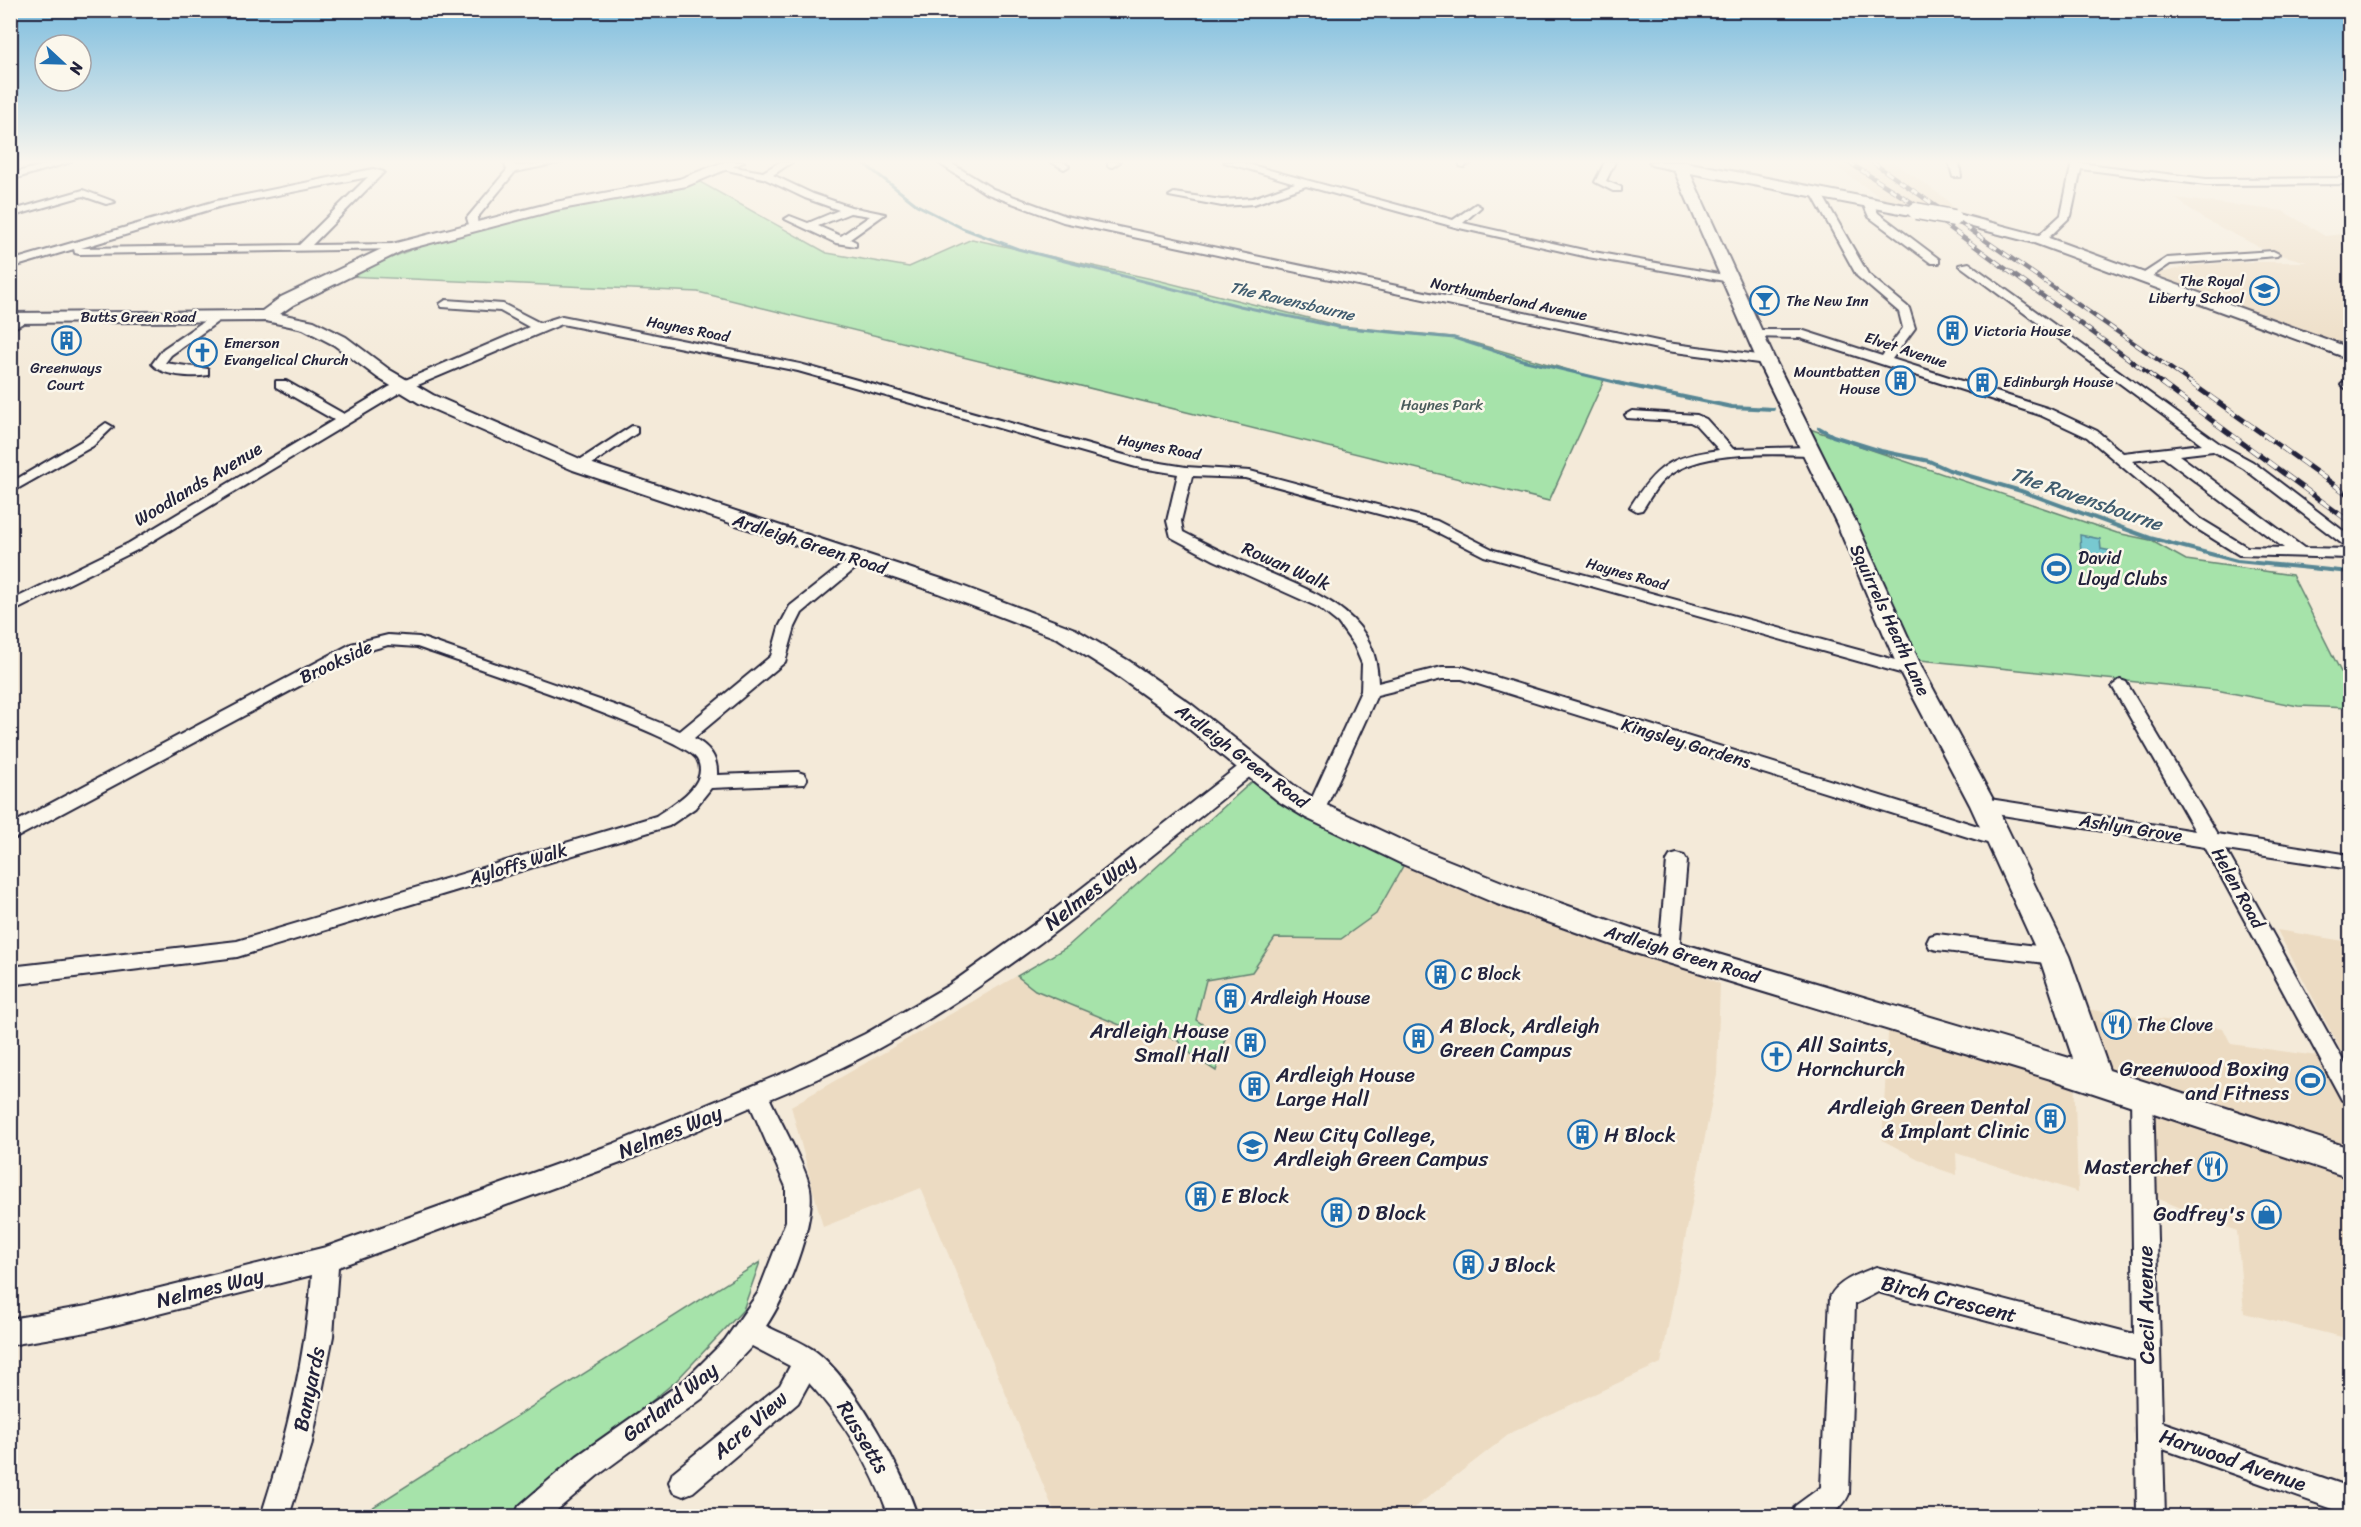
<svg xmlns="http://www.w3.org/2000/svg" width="2361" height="1527" font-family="Sriracha,sans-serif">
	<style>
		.built { fill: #ecdbc2 }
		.green { fill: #a6e3aa; stroke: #648272; stroke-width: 1.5 }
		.water { fill: #78c9d0; stroke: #568694; stroke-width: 1.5 }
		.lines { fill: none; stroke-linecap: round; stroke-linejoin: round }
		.stream-far1 { stroke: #568694; stroke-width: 3 }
		.stream { stroke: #568694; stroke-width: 4 }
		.street-casing { stroke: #22223b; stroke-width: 4 }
		.secondary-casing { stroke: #22223b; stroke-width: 4 }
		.street { fill: #fbf7ec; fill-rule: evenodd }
		.secondary { fill: #fbf7ec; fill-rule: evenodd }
		.rail-far1-casing { stroke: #22223b; stroke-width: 4.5 }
		.rail-casing { stroke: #22223b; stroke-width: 5 }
		.rail-far1 { stroke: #fbf7ec; stroke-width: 3; stroke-dasharray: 8; stroke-linecap: butt }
		.rail { stroke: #fbf7ec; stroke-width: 4; stroke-dasharray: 11; stroke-linecap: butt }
		.secondary-bridge-casing { stroke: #22223b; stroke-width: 19; stroke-linecap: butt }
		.secondary-bridge { stroke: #fbf7ec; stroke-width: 16 }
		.labels { text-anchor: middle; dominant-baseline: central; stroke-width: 5; stroke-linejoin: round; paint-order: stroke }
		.far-poi-label { font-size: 15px; fill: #22223b; stroke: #fbf7ec; text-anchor: start }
		.far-street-label { font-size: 15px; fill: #22223b; stroke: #fbf7ec }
		.far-park-label { font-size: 15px; fill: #4a5c5c; stroke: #fbf7ec }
		.far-water-label { font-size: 16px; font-style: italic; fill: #405c6f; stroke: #fbf7ec }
		.street-label { font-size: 18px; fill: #22223b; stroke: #fbf7ec }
		.poi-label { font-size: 18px; fill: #22223b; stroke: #fbf7ec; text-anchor: start }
		.water-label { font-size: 20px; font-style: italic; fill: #405c6f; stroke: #fbf7ec }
		.near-street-label { font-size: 21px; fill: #22223b; stroke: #fbf7ec }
		.near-poi-label { font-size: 21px; fill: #22223b; stroke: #fbf7ec; text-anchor: start }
	</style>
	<rect width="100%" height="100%" fill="#f4ead9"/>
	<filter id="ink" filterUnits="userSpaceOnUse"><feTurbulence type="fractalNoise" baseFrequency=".0167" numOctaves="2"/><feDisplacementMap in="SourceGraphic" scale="12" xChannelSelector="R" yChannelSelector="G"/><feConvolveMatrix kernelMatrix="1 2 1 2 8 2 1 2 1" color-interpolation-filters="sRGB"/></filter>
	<g filter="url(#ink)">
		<g class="built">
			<path d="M1829,162h65l52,37 13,16 -73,-14z"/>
			<path d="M2175,198l108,13 42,25 25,-3v121l-206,-77 46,-11 48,-4h69l-40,-11 -65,-33z"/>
			<path d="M1255,779l148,87 279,100 38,18 -3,91 -56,288 -149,69 -108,84h-348l-135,-328 -98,39 -32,-121 276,-159z"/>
			<path d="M2277,930l73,12v397l-106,-26 -7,-82 -93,-38 -2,-100 -46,-14 -25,-72 152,21 8,16 115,16z"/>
			<path d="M1889,1017l185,55 4,120 -122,-39 1,22 -21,-7 -54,-28z"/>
		</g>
		<g class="green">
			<path d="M700,182l127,71 82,14 63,-28 189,42 179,45 113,11 151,43 -55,121 -851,-209 -352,-16 87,-35 107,-28z"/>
			<path d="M1807,428l310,105 33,7 36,20 106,15 58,115v18l-52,-2 -82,-16 -296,-30z"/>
			<path d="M1255,779l148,87 -27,48 -35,25 -66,-1 -23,34 -46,8 -10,40 29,19 -9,32 -22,-14 -18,-18 -44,-9 -97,-40 -18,-14 50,-29z"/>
			<path d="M760,1262l-17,48 -67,71 -163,135h-154z"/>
		</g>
		<path class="water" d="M2080,535l20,4 1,10 10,2 1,11 -31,-7z"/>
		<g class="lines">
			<path class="stream-far1" d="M862,162l55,43 45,23 56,21 222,57 98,21 116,11 68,22 101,24"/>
			<g class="stream">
				<path d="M1617,383l115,24 41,2"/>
				<path d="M1819,428l14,8 48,15 48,10 20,9 72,21 129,47 87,23 113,11"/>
			</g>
			<defs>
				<g id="street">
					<path d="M55,162h16l-61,18v-6z"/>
					<path d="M504,162h10l2,4 47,-4 -48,10 -38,46 1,10h-8l-3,-10 40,-48z"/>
					<path d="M780,162h12l-19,13 40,19 38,13 34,7 -35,25 6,3v4l-20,-3 -51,-24 5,-3 18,7 31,-13 -34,-12 -42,-20 -45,-10 5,-3 40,7zM850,213l20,3 -29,20 -23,-10z"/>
					<path d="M937,162h12l44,27 73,27 601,127 99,13 6,4 -6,4 -99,-13 -604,-129 -78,-29z"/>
					<path d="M1051,162h12l6,4 -5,3z"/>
					<path d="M1108,162h12l-8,5 -4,-1z"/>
					<path d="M1224,162h16l213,58 23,-16 5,3 -18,16 125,28 142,25 6,3 -6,3 -142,-25 -133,-30 -149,-41 -52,18 -32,2 -53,-10 5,-3 48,7 31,-2 42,-15z"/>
					<path d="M1460,162h12l-8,5 -4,-1z"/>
					<path d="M1605,162h10l-9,19 15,6v4h-8l-18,-9z"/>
					<path d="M1949,162h10l2,15h-8z"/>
					<path d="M2072,162l134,17 144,-1v6l-144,1 -125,-16 -10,47 -27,26h-8v-4l25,-23z"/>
					<path d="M373,169l11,3 -72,73 86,-1 6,3 -2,2 -323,5 -4,-1 -1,-4 -64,19v-7l206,-60zM368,177l-69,68 -218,3 141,-42z"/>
					<path d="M83,190l32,12 -9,2 -23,-8 -73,21v-6z"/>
					<path d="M1818,193l5,3 45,78 41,34 6,20 -23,31 158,50 47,22 26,22 79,-9 -243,-179 10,-2 251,181 33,18 97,74v11l-5,-1 -102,-78 -30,-17 -34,4 125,93 46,1v9l-111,-3 -48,-30 -104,-88 -47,-22 -240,-77 -49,-1v-6l4,-1h46l81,26 21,-28 -4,-16 -42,-36 -44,-80zM2163,457l121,91 -37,-1 -46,-28 -69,-58z"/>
					<path d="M1863,199h8l7,14 61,46v4h-8l-62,-46 -7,-16z"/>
					<path d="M2273,251l6,3 -2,2 -107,8 -22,15 -10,-2 29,-19z"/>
					<path d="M446,300l57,4 37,19 22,-7 238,48 342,96 44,7 64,4 187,50 57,29 423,116 2,4 -2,4 -6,2 -427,-120 -57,-29 -182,-49 -53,-2 -11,45 2,11c25,13 49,25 75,36 55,24 120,43 120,115l64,-16h21l544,168 3,5 -3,5 -7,2 -538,-168h-20l-65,16 -55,121h-14l-2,-5 55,-120 1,-27 -8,-19 -16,-22 -20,-16 -104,-47 -43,-23 -4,-16 11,-47 -42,-7 -338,-96 -236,-47 -163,69 -260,156 -129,64v-12l119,-58 205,-123 -58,-33v-6h10l58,33 45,-27 140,-60 -29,-16 -58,-4 -2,-3z"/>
					<path d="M216,313l6,4 -2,3 -49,35 -6,8 43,6v6c-16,3 -46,1 -56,-11l11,-15z"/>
					<path d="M23,314l6,4 -2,3 -17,9v-10z"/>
					<path d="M2350,377v14l-9,-6z"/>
					<path d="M1632,411l65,4 9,4 27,30 77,-2 7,4 -7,4c-41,-1 -110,-5 -143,22 -11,8 -17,22 -25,33l-5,1 -7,-4c26,-41 41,-51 89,-57l-23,-25 -6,-3 -63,-4 -2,-3z"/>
					<path d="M106,423l7,4 -20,19 -83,47v-10l73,-43z"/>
					<path d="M632,426l5,1v6l-52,36h-10v-6z"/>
					<path d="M857,555l8,5 -3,3 -60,50 -7,14 -10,35 -91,76c15,9 24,19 23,37l81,-3 6,2 3,5 -3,5 -93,4 -16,20 -26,18 -432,131 -227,28v-18l227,-26 419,-125c16,-11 55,-32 41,-57 -13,-23 -241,-98 -280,-112l-29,-2 -25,7 -353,189v-16l341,-181 37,-9 31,2 212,74 49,20 91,-75 8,-29 11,-21 62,-49z"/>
					<path d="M2120,680l6,2 91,152 133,21v14l-124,-19 124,223v30l-8,-3 -137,-253 -222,-35 -7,-2 -2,-5 2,-5 7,-2 212,33 -83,-145z"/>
					<path d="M1251,760l6,1 3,5 -3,5c-121,96 -240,201 -376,276 -35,20 -73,36 -111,52 10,22 36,68 40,89 6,35 -24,109 -44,138 16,8 35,15 49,25 37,27 90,122 102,165h-28c-17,-48 -45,-95 -80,-133l-11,20 -105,89 -10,4 -10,-4 -4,-10 4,-10 107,-87 10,-19 -38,-20 -49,52 -106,78 -47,40h-35l4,-10 58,-50 108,-76 40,-40 33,-47 28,-72v-34l-35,-80 -125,54 -288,106 -5,69 -22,111 -22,69h-28c26,-79 44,-158 51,-241l-225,57 -77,13v-26l77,-13 239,-59 287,-103 180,-75 72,-35 84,-49 101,-72 195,-152z"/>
					<path d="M1677,854l7,2 3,5 -8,90 -3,6 -7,2 -7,-2 -3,-6 8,-90 3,-5z"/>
					<path d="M1937,934l117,14 7,2 3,6 -3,6 -7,2 -117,-14 -7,-2 -3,-6 3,-6z"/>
					<path d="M2142,1083l8,3 3,7 9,329 188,65v28l-187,-66 2,67h-28l-2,-156 -257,-68 -23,12 -6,190c-11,26 -34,22 -58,22l4,-10 26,-19 9,-190c7,-16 31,-24 46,-30l258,67 -3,-241 3,-7z"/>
				</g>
				<g id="secondary">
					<path d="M724,162h20l-57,24 -131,24 -152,40 -111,55 -13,9 34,7 32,16 44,33 43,25 154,67 367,121 121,46 54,32 62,43 105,83 28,17 96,45 97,39 120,42 436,129 -34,-103 -69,-151 -71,-135 -62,-146 -80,-164 -83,-190 -23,-5 -2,-3h36l236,46 3,3 -3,3 -5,2 -226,-43 85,187 82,164 66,146 73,135 73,151 40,114 241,78v30l-296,-98 -419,-127 -138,-49 -97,-41 -94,-45 -28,-17 -105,-85 -60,-43 -54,-34 -121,-46 -365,-123 -154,-67 -41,-25 -44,-33 -31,-16 -37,-8 -256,2v-10l252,-2 19,-14 111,-53 163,-42 124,-23z"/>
					<path d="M1954,213l92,24 304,111v11l-316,-116 -85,-22 -3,-3 3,-3z"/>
				</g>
			</defs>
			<use href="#street" class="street-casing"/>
			<use href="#secondary" class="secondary-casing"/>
			<use href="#street" class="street"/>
			<use href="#secondary" class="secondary"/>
			<defs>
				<g id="rail-far1">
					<path d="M1848,162l87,55 228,167"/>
					<path d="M1872,162l321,222"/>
				</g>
				<g id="rail">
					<path d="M2161,383l189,139"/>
					<path d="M2191,383l159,113"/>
				</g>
			</defs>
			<use href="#rail-far1" class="rail-far1-casing"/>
			<use href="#rail" class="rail-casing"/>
			<use href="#rail-far1" class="rail-far1"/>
			<use href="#rail" class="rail"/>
			<defs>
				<path id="secondary-bridge" d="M1916,211l38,7"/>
			</defs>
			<use href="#secondary-bridge" class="secondary-bridge-casing"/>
			<use href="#secondary-bridge" class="secondary-bridge"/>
		</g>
	</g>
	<linearGradient id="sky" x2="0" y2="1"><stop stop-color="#7bbcde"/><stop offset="0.43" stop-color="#faf6ee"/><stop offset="1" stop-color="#faf6ee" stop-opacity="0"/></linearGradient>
	<rect width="2361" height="376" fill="url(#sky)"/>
	<defs>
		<symbol id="school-ring" viewBox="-11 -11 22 22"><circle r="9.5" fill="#fbf7ec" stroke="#1f6fb2" stroke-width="1.5"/><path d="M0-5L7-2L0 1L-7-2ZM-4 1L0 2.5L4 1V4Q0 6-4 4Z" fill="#1f6fb2"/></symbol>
		<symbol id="bar-ring" viewBox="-11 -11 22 22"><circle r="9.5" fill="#fbf7ec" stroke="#1f6fb2" stroke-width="1.5"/><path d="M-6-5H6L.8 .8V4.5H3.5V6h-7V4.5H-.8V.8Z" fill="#1f6fb2"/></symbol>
		<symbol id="building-ring" viewBox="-11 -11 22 22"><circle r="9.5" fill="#fbf7ec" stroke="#1f6fb2" stroke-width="1.5"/><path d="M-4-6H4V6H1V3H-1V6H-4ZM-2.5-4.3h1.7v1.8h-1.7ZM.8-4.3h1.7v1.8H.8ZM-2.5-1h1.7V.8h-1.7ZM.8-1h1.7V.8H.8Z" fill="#1f6fb2"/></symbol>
		<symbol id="church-ring" viewBox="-11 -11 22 22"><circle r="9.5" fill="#fbf7ec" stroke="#1f6fb2" stroke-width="1.5"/><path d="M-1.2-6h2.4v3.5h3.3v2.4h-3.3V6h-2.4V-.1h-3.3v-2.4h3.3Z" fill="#1f6fb2"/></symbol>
		<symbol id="stadium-ring" viewBox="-11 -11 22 22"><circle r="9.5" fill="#fbf7ec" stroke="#1f6fb2" stroke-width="1.5"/><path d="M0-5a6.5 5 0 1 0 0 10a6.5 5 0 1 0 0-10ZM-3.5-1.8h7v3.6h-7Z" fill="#1f6fb2"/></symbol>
		<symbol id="restaurant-ring" viewBox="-11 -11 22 22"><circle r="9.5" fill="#fbf7ec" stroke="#1f6fb2" stroke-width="1.5"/><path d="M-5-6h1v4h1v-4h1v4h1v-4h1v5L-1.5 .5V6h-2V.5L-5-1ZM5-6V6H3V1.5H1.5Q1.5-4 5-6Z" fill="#1f6fb2"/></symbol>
		<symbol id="university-ring" viewBox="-11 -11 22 22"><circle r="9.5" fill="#fbf7ec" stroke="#1f6fb2" stroke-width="1.5"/><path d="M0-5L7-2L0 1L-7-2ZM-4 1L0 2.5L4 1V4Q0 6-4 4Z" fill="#1f6fb2"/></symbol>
		<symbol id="shop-ring" viewBox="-11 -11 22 22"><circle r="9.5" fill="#fbf7ec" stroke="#1f6fb2" stroke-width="1.5"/><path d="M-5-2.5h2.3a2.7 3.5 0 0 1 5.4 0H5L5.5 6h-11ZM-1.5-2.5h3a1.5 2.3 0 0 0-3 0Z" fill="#1f6fb2"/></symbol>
	</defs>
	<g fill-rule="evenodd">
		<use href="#school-ring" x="2248" y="274" width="33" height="33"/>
		<use href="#bar-ring" x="1748" y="284" width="33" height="33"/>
		<use href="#building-ring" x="1936" y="314" width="33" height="33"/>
		<use href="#building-ring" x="50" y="324" width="33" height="33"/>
		<use href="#church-ring" x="186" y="336" width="33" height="33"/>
		<use href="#building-ring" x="1884" y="364" width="33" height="33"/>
		<use href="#building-ring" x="1966" y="366" width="33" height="33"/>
		<use href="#stadium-ring" x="2040" y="552" width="33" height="33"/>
		<use href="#building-ring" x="1424" y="958" width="33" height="33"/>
		<use href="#building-ring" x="1214" y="982" width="33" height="33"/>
		<use href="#restaurant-ring" x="2100" y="1008" width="33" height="33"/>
		<use href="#building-ring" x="1402" y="1022" width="33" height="33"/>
		<use href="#building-ring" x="1234" y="1026" width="33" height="33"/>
		<use href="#church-ring" x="1760" y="1040" width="33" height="33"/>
		<use href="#stadium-ring" x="2294" y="1064" width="33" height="33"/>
		<use href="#building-ring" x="1238" y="1070" width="33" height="33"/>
		<use href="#building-ring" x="2034" y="1102" width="33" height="33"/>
		<use href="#building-ring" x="1566" y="1118" width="33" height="33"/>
		<use href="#university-ring" x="1236" y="1130" width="33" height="33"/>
		<use href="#restaurant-ring" x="2196" y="1150" width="33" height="33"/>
		<use href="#building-ring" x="1184" y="1180" width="33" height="33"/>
		<use href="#building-ring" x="1320" y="1196" width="33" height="33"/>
		<use href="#shop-ring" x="2250" y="1198" width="33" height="33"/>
		<use href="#building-ring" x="1452" y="1248" width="33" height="33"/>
	</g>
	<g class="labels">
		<g class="far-poi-label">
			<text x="2244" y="281" text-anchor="end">The Royal<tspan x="2244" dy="17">Liberty School</tspan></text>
			<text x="1786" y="301">The New Inn</text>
			<text x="1974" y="331">Victoria House</text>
			<text x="224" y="343">Emerson<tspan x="224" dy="17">Evangelical Church</tspan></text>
			<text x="66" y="368" text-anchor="middle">Greenways<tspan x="66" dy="17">Court</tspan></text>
			<text x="1880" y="372" text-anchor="end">Mountbatten<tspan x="1880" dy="17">House</tspan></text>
			<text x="2003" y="382">Edinburgh House</text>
		</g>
		<g class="far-street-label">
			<text transform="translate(1509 299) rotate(12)">Northumberland Avenue</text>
			<text x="138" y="317">Butts Green Road</text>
			<text transform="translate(688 329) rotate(11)">Haynes Road</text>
			<text transform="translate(1906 350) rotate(18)">Elvet Avenue</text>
			<text transform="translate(1159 447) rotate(11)">Haynes Road</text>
			<text transform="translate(1627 574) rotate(16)">Haynes Road</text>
		</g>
		<g class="far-park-label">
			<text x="1442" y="405">Haynes Park</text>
		</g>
		<g class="far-water-label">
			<text transform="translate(1292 301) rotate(13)">The Ravensbourne</text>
		</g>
		<g class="street-label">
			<text transform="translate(198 484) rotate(-31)">Woodlands Avenue</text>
			<text transform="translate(810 544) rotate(18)">Ardleigh Green Road</text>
			<text transform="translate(1286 566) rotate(24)">Rowan Walk</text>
			<text transform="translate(1890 620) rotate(65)">Squirrels Heath Lane</text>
			<text transform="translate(336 662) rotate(-25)">Brookside</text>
			<text transform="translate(1686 743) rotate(17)">Kingsley Gardens</text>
			<text transform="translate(1242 756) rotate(37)">Ardleigh Green Road</text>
			<text transform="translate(2131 828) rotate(9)">Ashlyn Grove</text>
			<text transform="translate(518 864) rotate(-17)">Ayloffs Walk</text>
			<text transform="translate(2238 888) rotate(61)">Helen Road</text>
			<text transform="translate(1682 954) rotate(17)">Ardleigh Green Road</text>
		</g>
		<g class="poi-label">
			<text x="2078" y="558">David<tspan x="2078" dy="21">Lloyd Clubs</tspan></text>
			<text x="1461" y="974">C Block</text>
			<text x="1251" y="998">Ardleigh House</text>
			<text x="2137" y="1025">The Clove</text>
		</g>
		<g class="water-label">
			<text transform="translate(2086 499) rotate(19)">The Ravensbourne</text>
		</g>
		<g class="near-street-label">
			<text transform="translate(1090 892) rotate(-38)">Nelmes Way</text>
			<text transform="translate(670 1132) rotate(-22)">Nelmes Way</text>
			<text transform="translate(210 1288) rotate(-14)">Nelmes Way</text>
			<text transform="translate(1949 1299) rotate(14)">Birch Crescent</text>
			<text transform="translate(2146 1305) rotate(-91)">Cecil Avenue</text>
			<text transform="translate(309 1389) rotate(-78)">Banyards</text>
			<text transform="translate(670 1402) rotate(-38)">Garland Way</text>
			<text transform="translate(750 1425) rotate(-41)">Acre View</text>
			<text transform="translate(863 1437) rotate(59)">Russetts</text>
			<text transform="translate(2233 1460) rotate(19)">Harwood Avenue</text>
		</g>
		<g class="near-poi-label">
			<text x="1440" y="1026">A Block, Ardleigh<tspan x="1440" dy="24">Green Campus</tspan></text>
			<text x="1229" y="1031" text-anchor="end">Ardleigh House<tspan x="1229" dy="24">Small Hall</tspan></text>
			<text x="1797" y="1045">All Saints,<tspan x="1797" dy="24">Hornchurch</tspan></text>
			<text x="2289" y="1069" text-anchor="end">Greenwood Boxing<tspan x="2289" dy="24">and Fitness</tspan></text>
			<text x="1276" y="1075">Ardleigh House<tspan x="1276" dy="24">Large Hall</tspan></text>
			<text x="2030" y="1107" text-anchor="end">Ardleigh Green Dental<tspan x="2030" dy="24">&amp; Implant Clinic</tspan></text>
			<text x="1274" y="1135">New City College,<tspan x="1274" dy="24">Ardleigh Green Campus</tspan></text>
			<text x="1604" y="1135">H Block</text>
			<text x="2191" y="1167" text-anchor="end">Masterchef</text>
			<text x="1221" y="1196">E Block</text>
			<text x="1357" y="1213">D Block</text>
			<text x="2245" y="1214" text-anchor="end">Godfrey's</text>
			<text x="1489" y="1265">J Block</text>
		</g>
	</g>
	<rect width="2361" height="1527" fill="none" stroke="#fbf7ec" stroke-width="36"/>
	<rect x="18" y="18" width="2325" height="1491" fill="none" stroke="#22223b" stroke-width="2" filter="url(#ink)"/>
	<g transform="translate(63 63) rotate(112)"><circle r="28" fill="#fbf7ec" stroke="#a4a2a5" stroke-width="1.5"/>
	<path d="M0-4.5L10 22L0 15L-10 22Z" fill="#1f6fb2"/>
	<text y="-9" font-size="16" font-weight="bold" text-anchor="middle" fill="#22223b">N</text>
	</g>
</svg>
